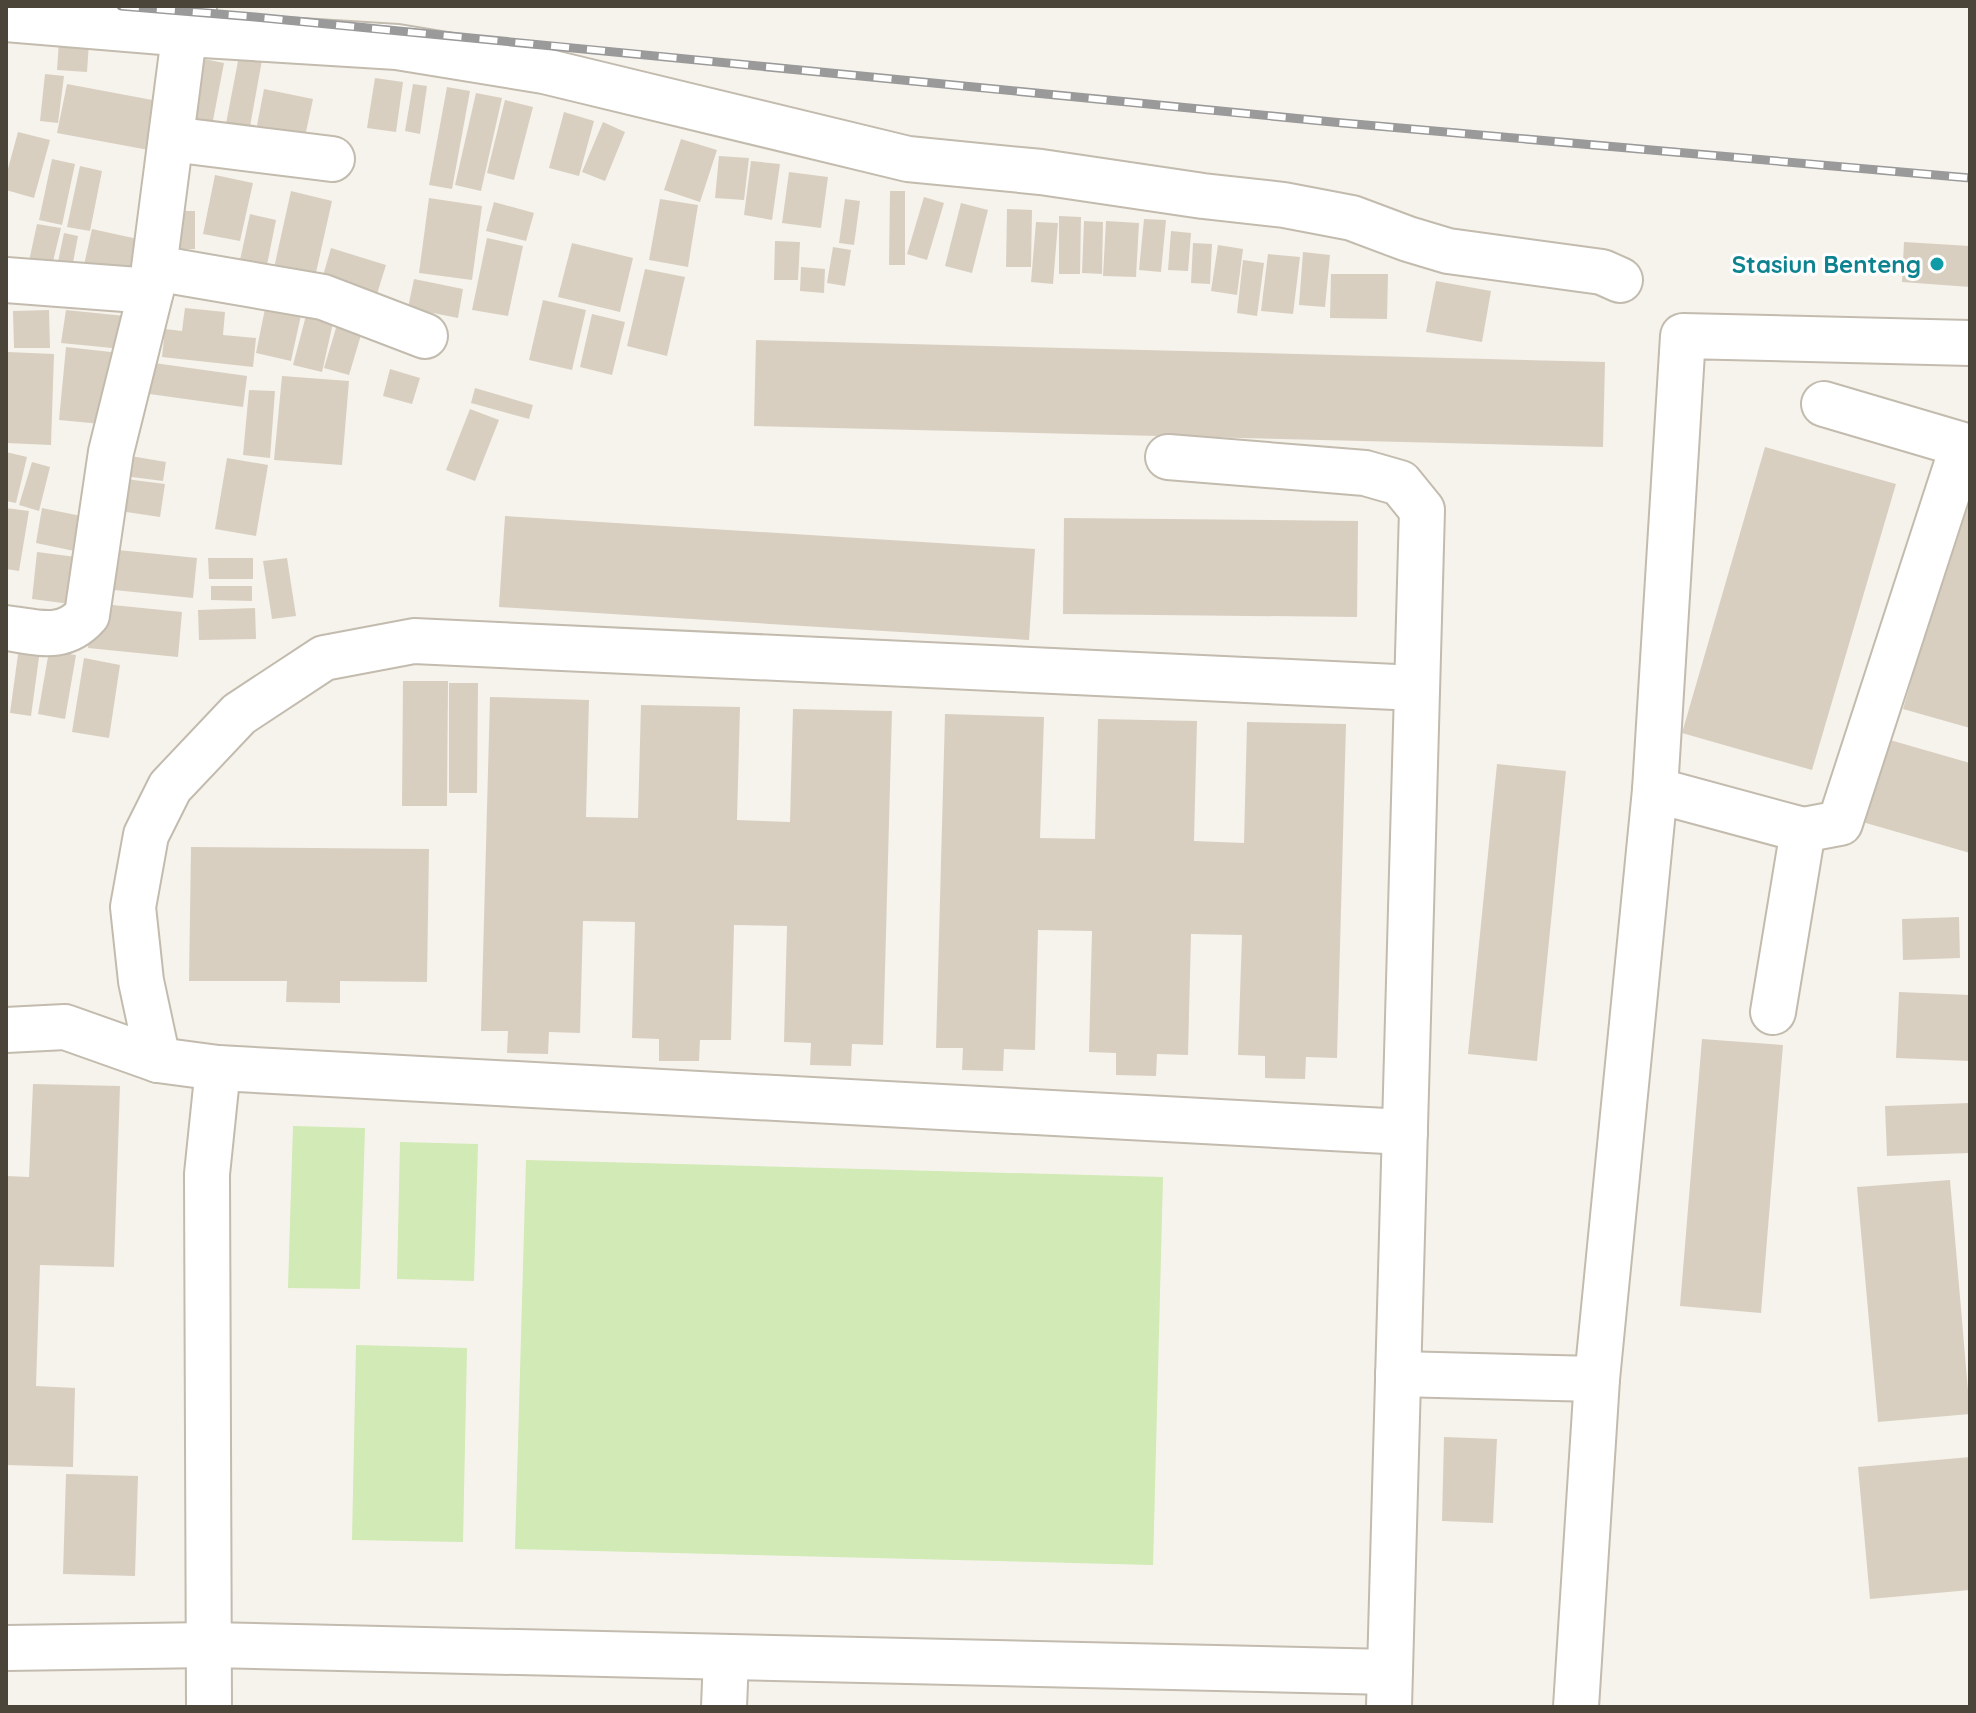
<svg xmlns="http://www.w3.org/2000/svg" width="1976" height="1713" font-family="Quicksand,sans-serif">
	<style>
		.garden { fill: #d2eab5 }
		.building { fill: #d8cfc1 }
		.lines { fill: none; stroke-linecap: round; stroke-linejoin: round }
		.minor-casing { stroke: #c2bbae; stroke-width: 48 }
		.minor { stroke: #fff; stroke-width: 44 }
		.rail-casing { stroke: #9a9a9a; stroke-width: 9 }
		.rail { stroke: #fff; stroke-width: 6; stroke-dasharray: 18; stroke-linecap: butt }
		.culture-dot { fill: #0f9aa8; stroke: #fff; stroke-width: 3 }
		.labels { text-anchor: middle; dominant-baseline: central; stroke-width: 6; stroke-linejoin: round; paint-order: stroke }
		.culture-label { font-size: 24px; font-weight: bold; fill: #0d838f; stroke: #fff; text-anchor: end }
	</style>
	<rect width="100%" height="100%" fill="#f6f3ec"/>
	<g class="garden">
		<path d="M293,1126l72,2 -5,161 -72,-1z"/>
		<path d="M400,1142l78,2 -4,137 -77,-2z"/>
		<path d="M526,1160l637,17 -10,388 -638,-16z"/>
		<path d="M356,1345l111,3 -4,194 -111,-2z"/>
	</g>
	<g class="building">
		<path d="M59,41l30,2 -2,29 -30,-2z"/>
		<path d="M239,56l23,4 -15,83 -24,-4z"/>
		<path d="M199,58l25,5 -15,78 -26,-4z"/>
		<path d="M45,74l19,2 -6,47 -18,-2z"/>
		<path d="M375,78l28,4 -7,50 -29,-4z"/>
		<path d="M67,84l96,18 -9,49 -97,-18z"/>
		<path d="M413,84l14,2 -7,48 -15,-3z"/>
		<path d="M447,87l23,4 -18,98 -23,-4z"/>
		<path d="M264,89l49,10 -10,47 -48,-10z"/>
		<path d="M476,93l26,5 -21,93 -26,-6z"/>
		<path d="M505,100l28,7 -19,73 -27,-7z"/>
		<path d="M564,112l30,9 -15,55 -30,-8z"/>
		<path d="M603,122l22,10 -20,49 -23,-9z"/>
		<path d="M18,132l32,8 -16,58 -28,-8v-14z"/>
		<path d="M681,139l36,11 -17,52 -36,-12z"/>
		<path d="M719,156l30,2 -5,42 -29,-2z"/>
		<path d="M52,159l23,5 -13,61 -23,-5z"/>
		<path d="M751,161l29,3 -8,56 -28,-5z"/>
		<path d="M80,166l22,5 -12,60 -23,-4z"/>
		<path d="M789,172l39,5 -7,51 -39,-5z"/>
		<path d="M215,175l38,8 -13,58 -37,-7z"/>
		<path d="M291,191l41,10 -19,85 -41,-9z"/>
		<path d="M890,191h15v74h-16z"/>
		<path d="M924,197l20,6 -17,57 -20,-6z"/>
		<path d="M429,198l53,8 -10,74 -53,-7z"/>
		<path d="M660,199l38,6 -10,62 -39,-7z"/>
		<path d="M845,199l15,2 -6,44 -15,-2z"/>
		<path d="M494,202l40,11 -8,28 -40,-10z"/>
		<path d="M961,203l27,7 -16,63 -27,-7z"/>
		<path d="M1007,209l25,1 -1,57h-25z"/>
		<path d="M168,211h27v38l-26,1z"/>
		<path d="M250,214l26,6 -12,60 -27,-6z"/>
		<path d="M1059,216l22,1 -1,57h-21z"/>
		<path d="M1144,219l22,1 -5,52 -22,-2z"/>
		<path d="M1084,221l19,1 -1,52 -20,-1z"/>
		<path d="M1106,221l33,2 -3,54 -33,-1z"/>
		<path d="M1036,222l22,1 -5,61 -22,-2z"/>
		<path d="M37,224l24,4 -12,50 -23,-3z"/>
		<path d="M92,229l55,12 -10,45 -55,-12z"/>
		<path d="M1171,231l20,2 -3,38 -20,-1z"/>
		<path d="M64,233l14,3 -9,48 -15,-3z"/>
		<path d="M487,238l36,8 -15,70 -36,-6z"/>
		<path d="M775,241l25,1 -2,38h-24z"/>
		<path d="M1904,242l66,4v41l-68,-5z"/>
		<path d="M572,243l61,15 -13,54 -62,-15z"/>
		<path d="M1193,243l19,1 -2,40 -19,-1z"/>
		<path d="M1218,245l25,4 -6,46 -26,-4z"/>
		<path d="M833,247l18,3 -6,36 -18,-3z"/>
		<path d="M331,248l55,17 -14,45 -54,-17z"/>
		<path d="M1303,252l27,3 -5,52 -26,-2z"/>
		<path d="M1268,254l32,3 -7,57 -32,-3z"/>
		<path d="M1243,260l21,3 -7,53 -20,-3z"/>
		<path d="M801,267l24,2 -1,24 -24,-2z"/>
		<path d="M645,269l40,8 -18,79 -40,-10z"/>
		<path d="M1331,274h57l-1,45 -57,-1z"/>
		<path d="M414,279l49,10 -5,29 -50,-10z"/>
		<path d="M1436,281l55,10 -9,51 -56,-10z"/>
		<path d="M267,299l36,7 -12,55 -35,-8z"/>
		<path d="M543,300l43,10 -14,60 -43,-10z"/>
		<path d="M185,308l40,4 -2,23 33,3 -3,29 -91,-10 3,-28 17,2z"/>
		<path d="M308,308l27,6 -13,58 -29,-7z"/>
		<path d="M49,310l1,38h-36l-1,-37z"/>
		<path d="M66,310l59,6 -3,33 -61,-6z"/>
		<path d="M592,314l33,8 -13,53 -32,-8z"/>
		<path d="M339,318l25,7 -15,50 -25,-7z"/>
		<path d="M756,340l849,22 -2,85 -849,-21z"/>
		<path d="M66,347l54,6 -8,72 -53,-5z"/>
		<path d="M8,352l46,2 -3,91 -45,-2z"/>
		<path d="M140,361l107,15 -4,31 -108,-15z"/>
		<path d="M390,369l30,9 -8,26 -29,-8z"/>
		<path d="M282,376l67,5 -7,84 -68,-5z"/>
		<path d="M475,388l58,17 -4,14 -58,-16z"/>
		<path d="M249,390l26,1 -5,67 -27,-3z"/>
		<path d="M470,409l29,11 -24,61 -29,-11z"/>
		<path d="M1765,447l131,37 -84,286 -130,-37z"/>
		<path d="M6,452l21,5 -11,46 -10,-2z"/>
		<path d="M119,454l47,8 -3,19 -47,-6z"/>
		<path d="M227,458l41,7 -12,71 -41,-7z"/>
		<path d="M32,462l18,5 -11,44 -20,-6z"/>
		<path d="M110,477l55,7 -5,33 -54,-8z"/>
		<path d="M1964,500l6,2v226l-67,-19z"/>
		<path d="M6,508l23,3 -10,60 -13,-2z"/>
		<path d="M42,508l44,9 -7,35 -43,-9z"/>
		<path d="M505,516l530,33 -6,91 -530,-33z"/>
		<path d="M1064,518l294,3 -1,96 -294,-3z"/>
		<path d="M118,550l79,8 -4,40 -79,-8z"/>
		<path d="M37,552l47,6 -6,47 -46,-6z"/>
		<path d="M208,558h45v21h-44z"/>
		<path d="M287,558l9,58 -24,3 -9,-58z"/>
		<path d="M211,586h41v15l-41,-1z"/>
		<path d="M93,603l89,9 -4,45 -90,-9z"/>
		<path d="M255,608l1,31 -57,1 -1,-30z"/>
		<path d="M19,647l21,3 -9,66 -21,-3z"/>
		<path d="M49,651l27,4 -11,64 -27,-5z"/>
		<path d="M84,658l36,7 -11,73 -37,-6z"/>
		<path d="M403,681h45l-1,125h-45z"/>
		<path d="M449,683h29l-1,110h-28z"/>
		<path d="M490,697l99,3 -3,117 52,1 3,-113 99,2 -3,113 53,2 3,-113 99,2 -9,334 -31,-1 -1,22 -41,-1 1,-22 -27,-1 3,-116 -53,-1 -3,115h-31l-1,21h-40v-22l-27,-1 3,-116 -52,-1 -3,112 -31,-1 -1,22 -41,-1 1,-22h-27z"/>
		<path d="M945,714l99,3 -4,121 55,1 3,-120 99,2 -3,120 50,2 3,-121 99,2 -9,334 -31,-1 -1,22 -40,-1v-22l-27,-1 4,-120 -51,-1 -3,121 -31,-1 -1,22 -40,-1v-22l-27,-1 3,-121 -54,-1 -3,120 -31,-1 -1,22 -41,-1 1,-22h-27z"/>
		<path d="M1876,736l94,27v90l-118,-34z"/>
		<path d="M1497,764l69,7 -29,290 -69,-7z"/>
		<path d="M191,847l238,2 -2,133 -87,-1v22l-54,-1 1,-21h-98z"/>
		<path d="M1959,917l1,41 -57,2 -1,-41z"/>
		<path d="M1899,992l71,3v66l-74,-3z"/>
		<path d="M1702,1039l81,6 -22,268 -81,-7z"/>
		<path d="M33,1084l87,2 -6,181 -74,-2 -4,121 39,2 -2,79 -67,-2v-289l23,1z"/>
		<path d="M1970,1103v50l-83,3 -2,-50z"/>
		<path d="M1950,1180l20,234 -92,8 -21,-235z"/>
		<path d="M1444,1437l53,2 -4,84 -51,-2z"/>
		<path d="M1970,1457v133l-100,9 -12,-132z"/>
		<path d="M66,1474l72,2 -3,100 -72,-2z"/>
	</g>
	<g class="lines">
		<defs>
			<g id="minor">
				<path d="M6,19l181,15 210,13 147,24 364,88 133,13 162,24 81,9 68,13 56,21 40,12 154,21 18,8"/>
				<path d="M171,139l161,20"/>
				<path d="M155,268l168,29 102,39"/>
				<path d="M6,280l145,11"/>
				<path d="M1168,457l197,16 35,10 22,27 -33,1197"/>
				<path d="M6,628c32,4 57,14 81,-13l24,-163 40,-161 31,-239 12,-44"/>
				<path d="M1655,790l148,40 -30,182"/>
				<path d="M1803,830l37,-7 123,-378 -139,-41"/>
				<path d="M6,1030l59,-3 93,33 60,8 1187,64"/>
				<path d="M158,1060l-17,-79 -8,-74 13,-72 24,-48 69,-73 85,-56 90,-17 1003,47"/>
				<path d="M1398,1374l199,5"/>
				<path d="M6,1648l203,-3 1181,27"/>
				<path d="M209,1707l-2,-533 11,-106"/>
				<path d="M724,1707l2,-50"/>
				<path d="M1576,1707l21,-328 58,-589 28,-454 287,7"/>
			</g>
		</defs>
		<use href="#minor" class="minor-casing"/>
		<use href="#minor" class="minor"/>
		<defs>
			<path id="rail" d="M121,6l134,11 1088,106 627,55"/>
		</defs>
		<use href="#rail" class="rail-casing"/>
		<use href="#rail" class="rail"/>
	</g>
	<circle class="culture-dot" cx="1937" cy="264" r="8"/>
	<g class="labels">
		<g class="culture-label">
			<text x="1921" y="264">Stasiun Benteng</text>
		</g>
	</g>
	<rect width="1976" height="1713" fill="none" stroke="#4b4439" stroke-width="16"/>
</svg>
